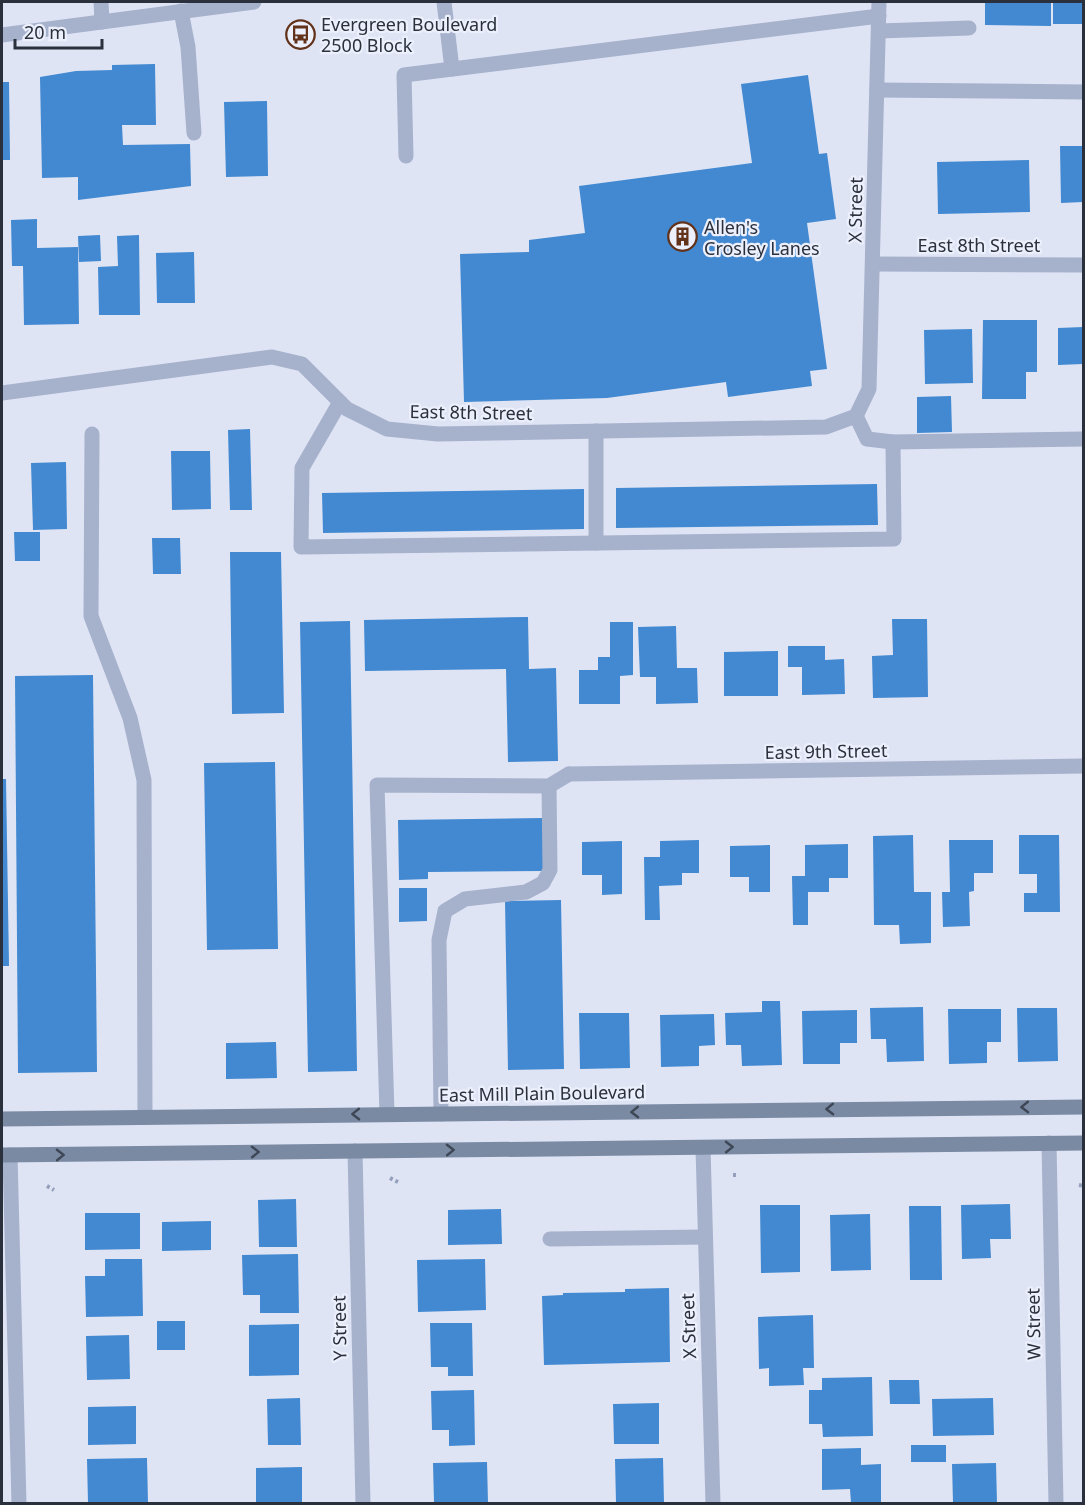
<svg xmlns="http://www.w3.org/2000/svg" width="1085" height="1505" font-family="'Noto Sans',sans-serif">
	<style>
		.building { fill: #4289d1 }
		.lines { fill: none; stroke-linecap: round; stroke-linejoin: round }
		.path { stroke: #939fbb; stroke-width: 4; stroke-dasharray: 3 3; stroke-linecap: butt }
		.service { stroke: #a6b1cc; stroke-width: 15 }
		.minor { stroke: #a6b1cc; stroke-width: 15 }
		.tertiary { stroke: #a6b1cc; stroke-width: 15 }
		.secondary { stroke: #7a8aa3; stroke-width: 15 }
		.oneway { stroke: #3e4756 }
		.labels { text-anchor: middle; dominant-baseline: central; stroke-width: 4.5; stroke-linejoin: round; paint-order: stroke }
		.poi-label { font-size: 18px; fill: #2a313c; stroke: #eceffc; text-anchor: start }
		.street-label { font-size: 18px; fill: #2a313c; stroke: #eceffc }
	</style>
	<rect width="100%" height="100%" fill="#dfe4f5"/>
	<g class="building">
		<path d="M985,2h66v24l-66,-1z"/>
		<rect x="1053" y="2" width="30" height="22"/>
		<path d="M155,64l1,61h-34l1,20 67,-1 1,42 -113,14v-23l-36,1 -2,-101 36,-6 36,-1v-5z"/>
		<path d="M808,75l11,79 8,-1 9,66 -29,4 20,146 -17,2 2,15 -84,11 -2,-15 -119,16 -143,4 -4,-148 69,-2v-12l56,-7 -6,-47 173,-23 -11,-79z"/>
		<path d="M2,82h7l1,78h-8z"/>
		<path d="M267,101l1,75 -42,1 -2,-75z"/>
		<path d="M1060,146h23v56l-22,1z"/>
		<path d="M1029,160l1,52 -92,2 -1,-52z"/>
		<path d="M37,219v29l41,-1 1,77 -55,1 -1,-59h-11l-1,-46z"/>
		<path d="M100,235l1,26 -22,1 -1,-26z"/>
		<path d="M139,235l1,80h-41l-1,-48 20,-1 -1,-30z"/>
		<path d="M194,252l1,51h-38l-1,-50z"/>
		<path d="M983,320h54v52h-11v27h-44z"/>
		<path d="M1083,327v37l-25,1v-37z"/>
		<path d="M972,329l1,54 -48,1 -1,-54z"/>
		<path d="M951,396l1,36 -35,1v-36z"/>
		<path d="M250,429l2,81h-22l-2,-80z"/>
		<path d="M171,451h39l1,58 -39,1z"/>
		<path d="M66,462l1,67 -34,1 -2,-67z"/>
		<path d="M877,484l1,41 -262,3v-40z"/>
		<path d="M584,489v40l-261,4 -1,-40z"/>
		<path d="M14,532h26v29h-25z"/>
		<path d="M152,538h28l1,36h-28z"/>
		<path d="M230,552h51l3,161 -52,1z"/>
		<path d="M528,617l1,52 27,-1 2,93 -50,1 -2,-93 -141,2 -1,-51z"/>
		<path d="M892,619h35l1,78 -55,1 -1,-42 21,-1z"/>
		<path d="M350,621l7,450 -49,1 -8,-450z"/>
		<path d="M610,622h23v53l-13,1v28h-41v-34h19v-13h12z"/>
		<path d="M676,626l1,42h20l1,35 -42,1v-27h-16l-2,-50z"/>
		<path d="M788,646h37v14l19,-1 1,35 -43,1v-28h-14z"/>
		<path d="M778,651v45h-54v-44z"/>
		<path d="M93,675l4,397 -79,1 -3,-397z"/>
		<path d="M275,762l3,187 -71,1 -3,-187z"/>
		<path d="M2,779h4l3,187h-7z"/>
		<path d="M543,818v53l-115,1v7l-29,1 -1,-60z"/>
		<path d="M913,835l1,57h17v51l-31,1 -1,-19h-25l-1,-89z"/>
		<path d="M1019,835h40l1,77h-36v-19h13v-19h-18z"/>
		<path d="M699,840v33h-17v12l-23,1 1,34h-15l-1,-63h16v-16z"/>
		<path d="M949,840h44v33h-19v18l-5,1 1,34 -27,1 -1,-35h8z"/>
		<path d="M622,841v53l-20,1v-20h-20v-33z"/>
		<path d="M848,844v34h-19v14h-21v33h-15l-1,-49h13v-31z"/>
		<path d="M770,845v47h-21v-15h-19v-31z"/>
		<path d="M399,888h28v33l-28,1z"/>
		<path d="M561,900l3,169 -56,1 -3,-169z"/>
		<path d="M762,1001h18l2,64 -40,1 -1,-21h-15l-1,-32 37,-1z"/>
		<path d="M923,1007l1,54 -37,1 -1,-23h-15l-1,-31z"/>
		<path d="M1017,1008h40l1,53 -40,1z"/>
		<path d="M948,1009h53v33h-14v21l-38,1z"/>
		<path d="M857,1010v33h-17v21h-37l-1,-53z"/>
		<path d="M579,1013h50l1,55 -50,1z"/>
		<path d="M714,1014l1,31 -16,1v20l-38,1 -1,-52z"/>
		<path d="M276,1042l1,36 -51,1v-36z"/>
		<path d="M296,1199l1,48h-38l-1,-47z"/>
		<path d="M1010,1204l1,35h-21l1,19 -29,1 -1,-54z"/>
		<path d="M760,1205h40v67l-39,1z"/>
		<path d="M909,1206h32l1,74h-32z"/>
		<path d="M501,1209l1,35 -54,1v-35z"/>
		<path d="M85,1213h55v36l-55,1z"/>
		<path d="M870,1214l1,56 -40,1 -1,-56z"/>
		<path d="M211,1221v29l-49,1v-29z"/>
		<path d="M298,1254l1,59h-39v-18h-17l-1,-40z"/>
		<path d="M105,1259h37l1,57 -57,1 -1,-41h20z"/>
		<path d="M485,1259l1,51 -68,2 -1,-52z"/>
		<path d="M669,1288l1,74 -126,3 -2,-69 21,-1v-2l62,-1v-3z"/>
		<path d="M813,1315l1,53h-11l1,17 -35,1v-18l-10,1 -1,-52z"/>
		<rect x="157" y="1321" width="28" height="29"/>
		<path d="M430,1323h42l1,53h-25v-9h-17z"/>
		<path d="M299,1324v51l-50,1v-51z"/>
		<path d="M129,1335l1,44 -43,1 -1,-44z"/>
		<path d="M872,1377l1,59 -50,1 -1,-13h-13v-34h13v-12z"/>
		<path d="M889,1380h30l1,24h-30z"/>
		<path d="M474,1390l1,55 -26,1v-16h-17l-1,-39z"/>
		<path d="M300,1398l1,47h-33l-1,-46z"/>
		<path d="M993,1398l1,37 -61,1 -1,-37z"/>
		<path d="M659,1403v41h-45l-1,-40z"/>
		<path d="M136,1406v38l-48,1v-38z"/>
		<rect x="911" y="1445" width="35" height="17"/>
		<path d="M861,1448v17l20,-1v39h-30l-1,-14 -28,1v-41z"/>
		<path d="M147,1458l1,45h-60l-1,-44z"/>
		<path d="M663,1458l1,45h-48l-1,-44z"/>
		<path d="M487,1462l1,41h-54l-1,-40z"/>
		<path d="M996,1463l1,40h-44l-1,-39z"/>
		<path d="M302,1467v36h-46v-35z"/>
	</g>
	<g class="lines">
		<g class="path">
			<path d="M733,1175h6"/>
			<path d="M390,1178l8,4"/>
			<path d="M1079,1185l5,1"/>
			<path d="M47,1186l7,4"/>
		</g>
		<g class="service">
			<path d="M101,2l1,20"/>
			<path d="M444,2l8,67"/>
			<path d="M181,11l7,36 6,86"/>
			<path d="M879,31l90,-3"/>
			<path d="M877,90l207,2"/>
			<path d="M406,156l-2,-81 475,-59"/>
			<path d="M340,402l-38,66 -1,79 593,-8 -1,-97"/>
			<path d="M856,416l11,23 26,3 191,-3"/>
			<path d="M596,431v112"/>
			<path d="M92,434l-1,182 39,102 14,62 1,337"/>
			<path d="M387,1114l-10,-329 172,1 20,-12"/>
			<path d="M441,1114l-2,-174 6,-29 20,-12 61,-7 17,-9 7,-13 -1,-84"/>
			<path d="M550,1239l155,-2"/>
		</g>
		<g class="minor">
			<path d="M873,264l211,1"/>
			<path d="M2,393l270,-36 30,7 45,45 40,20 51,5 388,-7 30,-11 13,-27 10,-387"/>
			<path d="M569,774l515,-8"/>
			<path d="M1049,1143l7,361"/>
			<path d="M703,1148l10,356"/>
			<path d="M355,1151l8,353"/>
			<path d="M10,1155l9,349"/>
		</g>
		<path class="tertiary" d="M2,35l252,-33"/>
		<g class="secondary">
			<path d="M2,1119l1082,-12"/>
			<path d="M2,1155l1082,-12"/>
		</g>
	</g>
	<defs><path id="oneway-chevron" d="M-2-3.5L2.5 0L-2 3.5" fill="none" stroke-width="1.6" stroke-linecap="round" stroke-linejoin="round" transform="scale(1.5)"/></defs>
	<g class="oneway">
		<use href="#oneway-chevron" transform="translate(1025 1107) rotate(179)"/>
		<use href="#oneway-chevron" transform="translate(830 1109) rotate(179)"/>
		<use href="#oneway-chevron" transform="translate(635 1112) rotate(179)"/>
		<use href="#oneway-chevron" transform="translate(356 1114) rotate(179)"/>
		<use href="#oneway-chevron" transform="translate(729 1147) rotate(-1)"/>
		<use href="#oneway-chevron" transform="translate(450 1150) rotate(-1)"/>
		<use href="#oneway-chevron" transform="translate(255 1152) rotate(-1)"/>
		<use href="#oneway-chevron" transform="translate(60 1155) rotate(-1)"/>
	</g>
	<defs>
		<symbol id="bus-ring" viewBox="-11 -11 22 22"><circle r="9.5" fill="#eceffc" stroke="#62321a" stroke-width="1.5"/><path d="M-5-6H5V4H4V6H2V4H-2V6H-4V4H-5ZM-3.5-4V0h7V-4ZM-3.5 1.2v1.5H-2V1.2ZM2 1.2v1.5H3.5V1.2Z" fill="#62321a"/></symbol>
		<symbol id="building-ring" viewBox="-11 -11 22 22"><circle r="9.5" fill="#eceffc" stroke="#62321a" stroke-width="1.5"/><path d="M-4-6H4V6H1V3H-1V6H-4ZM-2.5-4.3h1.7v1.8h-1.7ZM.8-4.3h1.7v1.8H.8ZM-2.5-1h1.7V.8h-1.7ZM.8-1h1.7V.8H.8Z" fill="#62321a"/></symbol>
	</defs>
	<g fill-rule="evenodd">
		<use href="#bus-ring" x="284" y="18" width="33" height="33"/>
		<use href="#building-ring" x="666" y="220" width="33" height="33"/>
	</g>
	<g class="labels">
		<g class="poi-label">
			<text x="321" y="24">Evergreen Boulevard<tspan x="321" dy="21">2500 Block</tspan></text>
			<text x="704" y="227">Allen's<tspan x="704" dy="21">Crosley Lanes</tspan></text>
		</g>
		<g class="street-label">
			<text transform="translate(855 210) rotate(-89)">X Street</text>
			<text x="979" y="245">East 8th Street</text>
			<text transform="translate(471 412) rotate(1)">East 8th Street</text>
			<text transform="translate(826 751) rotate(-1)">East 9th Street</text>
			<text transform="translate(542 1093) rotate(-1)">East Mill Plain Boulevard</text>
			<text transform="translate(1033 1324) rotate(-91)">W Street</text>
			<text transform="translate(688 1326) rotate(-92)">X Street</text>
			<text transform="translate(339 1328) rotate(-91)">Y Street</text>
		</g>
	</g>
	<rect width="1085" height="1505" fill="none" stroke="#2a313c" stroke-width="6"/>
	<path d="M15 39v9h87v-9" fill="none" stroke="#2a313c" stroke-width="3"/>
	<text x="24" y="39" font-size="18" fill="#2a313c" stroke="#eceffc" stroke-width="4.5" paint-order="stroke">20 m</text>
</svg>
